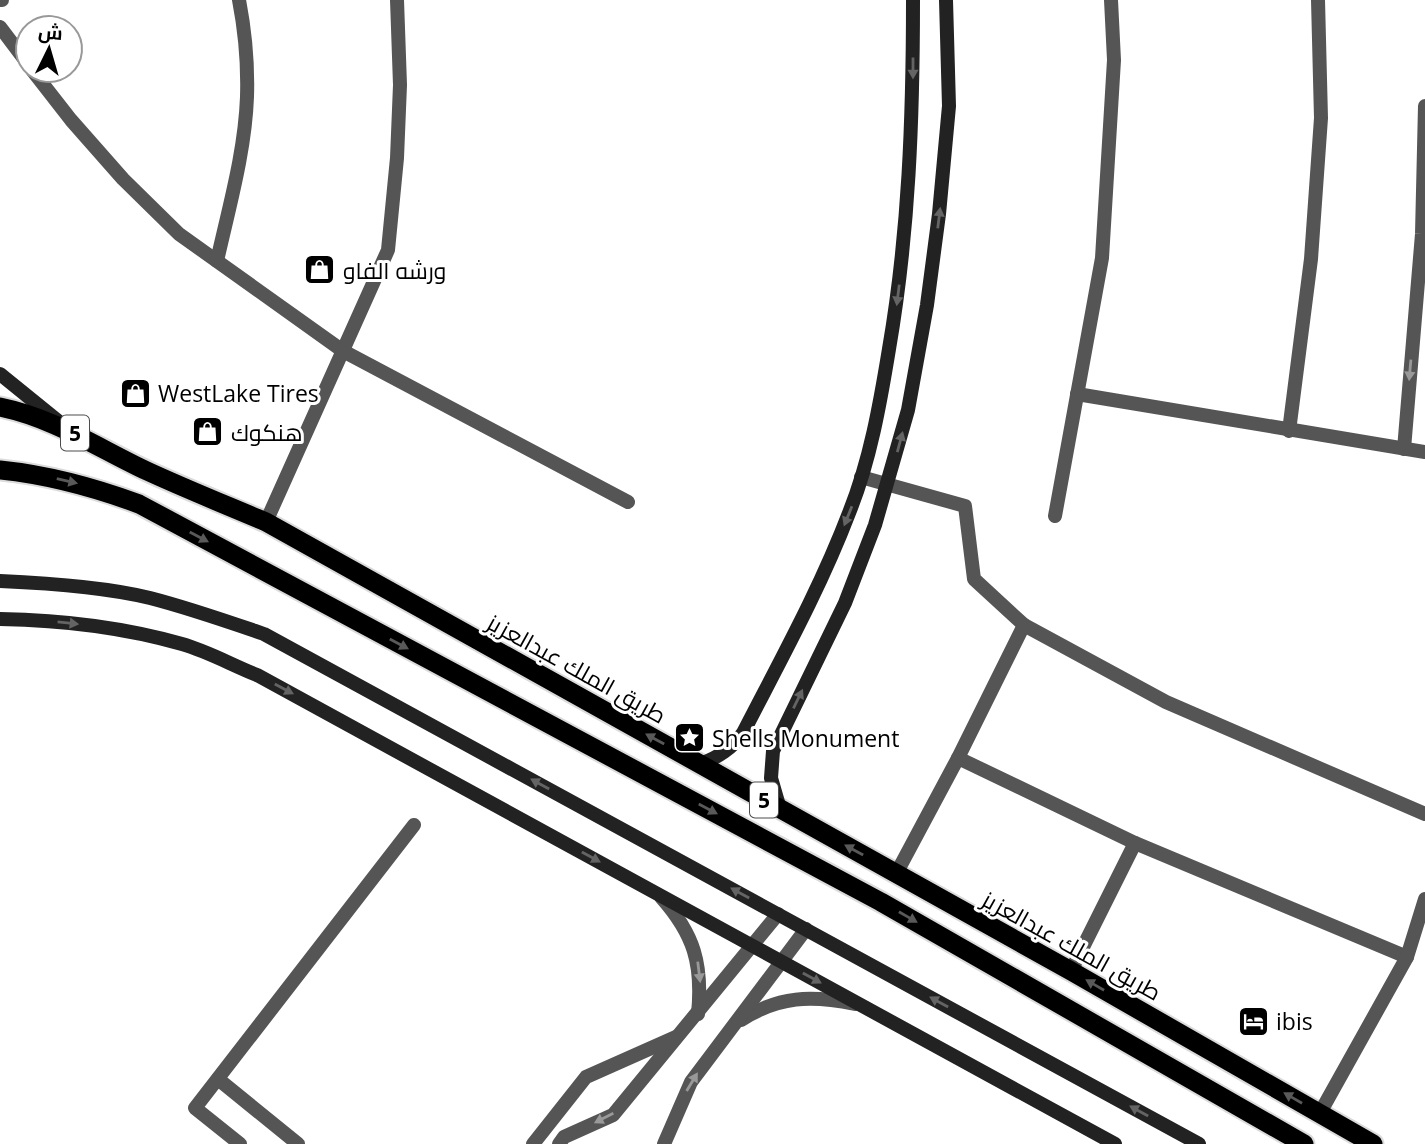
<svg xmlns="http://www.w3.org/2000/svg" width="1425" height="1144" font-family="'Open Sans',Cairo,sans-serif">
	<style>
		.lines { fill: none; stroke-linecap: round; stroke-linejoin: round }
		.trunk-casing { stroke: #dbdbdb; stroke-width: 23 }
		.minor { stroke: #555; stroke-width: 14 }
		.secondary { stroke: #222; stroke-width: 14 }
		.trunk { stroke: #000; stroke-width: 19 }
		.oneway { fill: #646464 }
		.oneway2 { fill: #999 }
		.oneway3 { fill: #595959 }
		.labels { text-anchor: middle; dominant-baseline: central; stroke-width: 6; stroke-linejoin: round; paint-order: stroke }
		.shield { fill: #fff; stroke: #4c4c4c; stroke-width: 2 }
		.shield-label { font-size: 21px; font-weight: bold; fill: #000 }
		.poi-label { font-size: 23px; fill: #000; stroke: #fff; text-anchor: start }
		.street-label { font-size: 23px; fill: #000; stroke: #fff }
	</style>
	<rect width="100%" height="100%" fill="#fff"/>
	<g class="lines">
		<defs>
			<g id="trunk">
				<path d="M0,407c54,11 98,41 147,64 39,18 79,34 119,51l805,449 302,173"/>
				<path d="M0,470c49,5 93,17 139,34l742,398 423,242"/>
			</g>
		</defs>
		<use href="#trunk" class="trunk-casing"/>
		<g class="minor">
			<path d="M0,0h2"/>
			<path d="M0,27l28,37"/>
			<path d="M32,70l39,50 52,59 56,55 164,117 285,151"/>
			<path d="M217,261c12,-54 28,-109 30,-164 1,-32 -2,-66 -8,-97"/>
			<path d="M1077,394l348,58"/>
			<path d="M1289,431l22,-172 10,-141 -3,-118"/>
			<path d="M1404,449l18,-215 3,-128"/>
			<path d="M861,477l104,29 9,73 50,46 -66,133 -62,116"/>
			<path d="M1055,516l47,-258 12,-198 -3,-60"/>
			<path d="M266,522l122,-272 9,-92 3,-73 -3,-85"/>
			<path d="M1024,625l142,77 259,112"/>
			<path d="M958,758l177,85 272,114"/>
			<path d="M661,897c33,37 42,67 37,117"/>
			<path d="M1071,971l64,-128"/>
			<path d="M741,1020c38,-24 70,-25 114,-16"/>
			<path d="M218,1079l80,65"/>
			<path d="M1320,1113l87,-156 18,-58"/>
			<path d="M240,1144l-45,-36 219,-283"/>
			<path d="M533,1144l53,-67 90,-40"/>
			<path d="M559,1144l5,-7 49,-22 165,-201"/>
			<path d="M664,1144l27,-62 115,-153"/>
		</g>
		<g class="secondary">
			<path d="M0,374l58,47"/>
			<path d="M0,581c47,2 105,6 150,17 39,10 76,23 114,36l935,510"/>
			<path d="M0,619c62,1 122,8 182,25 25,7 50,21 75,31l858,469"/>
			<path d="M700,764c19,-7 31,-15 43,-31 37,-72 77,-144 106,-220 21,-52 31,-109 40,-164 20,-116 24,-232 24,-349"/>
			<path d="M780,809l-9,-31 2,-27 72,-148 30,-78 33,-115 19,-105 12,-91 10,-108 -3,-106"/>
		</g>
		<use href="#trunk" class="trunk"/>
	</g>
	<defs><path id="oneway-solid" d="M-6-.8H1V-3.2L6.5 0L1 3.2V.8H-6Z" transform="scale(1.75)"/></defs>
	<g class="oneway">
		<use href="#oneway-solid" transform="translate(913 68) rotate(90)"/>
		<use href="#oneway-solid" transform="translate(939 218) rotate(-83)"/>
		<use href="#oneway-solid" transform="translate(898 295) rotate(97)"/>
		<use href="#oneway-solid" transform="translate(900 442) rotate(-75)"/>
		<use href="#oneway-solid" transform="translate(848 516) rotate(112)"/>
		<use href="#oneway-solid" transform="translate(68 623) rotate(6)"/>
		<use href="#oneway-solid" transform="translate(284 689) rotate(28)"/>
		<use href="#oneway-solid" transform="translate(798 699) rotate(-64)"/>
		<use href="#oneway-solid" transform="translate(540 784) rotate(-151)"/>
		<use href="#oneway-solid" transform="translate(591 857) rotate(29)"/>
		<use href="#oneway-solid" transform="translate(740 893) rotate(-151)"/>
		<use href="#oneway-solid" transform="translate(812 978) rotate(29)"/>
		<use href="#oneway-solid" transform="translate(939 1002) rotate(-151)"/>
		<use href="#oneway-solid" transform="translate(1139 1111) rotate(-151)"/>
	</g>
	<g class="oneway2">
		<use href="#oneway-solid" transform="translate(1410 370) rotate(95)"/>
		<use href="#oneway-solid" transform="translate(699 972) rotate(83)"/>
		<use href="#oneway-solid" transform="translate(692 1082) rotate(-59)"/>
		<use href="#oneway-solid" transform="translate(604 1118) rotate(153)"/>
	</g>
	<g class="oneway3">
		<use href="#oneway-solid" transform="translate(67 481) rotate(13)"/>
		<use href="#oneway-solid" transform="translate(199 537) rotate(28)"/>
		<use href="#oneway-solid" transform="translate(399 644) rotate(28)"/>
		<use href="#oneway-solid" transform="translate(655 739) rotate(-151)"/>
		<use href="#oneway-solid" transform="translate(708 809) rotate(28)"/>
		<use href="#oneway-solid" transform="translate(854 850) rotate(-151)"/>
		<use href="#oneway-solid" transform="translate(908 917) rotate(30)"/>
		<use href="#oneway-solid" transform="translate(1095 985) rotate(-150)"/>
		<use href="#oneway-solid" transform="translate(1293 1098) rotate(-150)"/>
	</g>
	<defs>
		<symbol id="shop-square" viewBox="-11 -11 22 22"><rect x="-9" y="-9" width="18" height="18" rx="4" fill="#000" stroke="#fff"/><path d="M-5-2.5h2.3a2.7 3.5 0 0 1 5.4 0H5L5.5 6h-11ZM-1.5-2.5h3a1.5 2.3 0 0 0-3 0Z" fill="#fff"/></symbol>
		<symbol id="sight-square" viewBox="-11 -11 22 22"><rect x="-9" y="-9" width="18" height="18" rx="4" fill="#000" stroke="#fff"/><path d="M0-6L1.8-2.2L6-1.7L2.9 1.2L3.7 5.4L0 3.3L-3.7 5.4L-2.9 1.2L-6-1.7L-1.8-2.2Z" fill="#fff"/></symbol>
		<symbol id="hotel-square" viewBox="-11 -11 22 22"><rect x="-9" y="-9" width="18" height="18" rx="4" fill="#000" stroke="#fff"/><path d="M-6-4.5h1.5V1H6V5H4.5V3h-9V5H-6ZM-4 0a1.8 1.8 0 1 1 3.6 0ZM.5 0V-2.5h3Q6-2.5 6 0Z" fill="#fff"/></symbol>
	</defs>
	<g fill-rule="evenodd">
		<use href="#shop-square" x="302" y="252" width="35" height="35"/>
		<use href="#shop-square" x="118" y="376" width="35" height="35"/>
		<use href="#shop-square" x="190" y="414" width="35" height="35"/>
		<use href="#sight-square" x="672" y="720" width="35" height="35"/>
		<use href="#hotel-square" x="1236" y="1004" width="35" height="35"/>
	</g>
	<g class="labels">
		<g class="shield">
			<rect x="61" y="415.5" width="28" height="35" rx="5"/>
			<rect x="750" y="782.5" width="28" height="35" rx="5"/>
		</g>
		<g class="shield-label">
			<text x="75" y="433">5</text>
			<text x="764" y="800">5</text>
		</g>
		<g class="poi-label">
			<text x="343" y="270">ورشه الفاو</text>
			<text x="158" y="393">WestLake Tires</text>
			<text x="231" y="432">هنكوك</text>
			<text x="712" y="738">Shells Monument</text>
			<text x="1276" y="1021">ibis</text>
		</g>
		<g class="street-label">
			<text transform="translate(577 668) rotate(29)">طريق الملك عبدالعزيز</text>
			<text transform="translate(1072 945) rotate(29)">طريق الملك عبدالعزيز</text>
		</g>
	</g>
	<g transform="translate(49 49) rotate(5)"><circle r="33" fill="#ffffff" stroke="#999999" stroke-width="2"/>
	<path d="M0-5L12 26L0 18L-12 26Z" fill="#000000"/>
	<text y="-10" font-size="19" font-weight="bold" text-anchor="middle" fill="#000000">ش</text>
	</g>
</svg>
